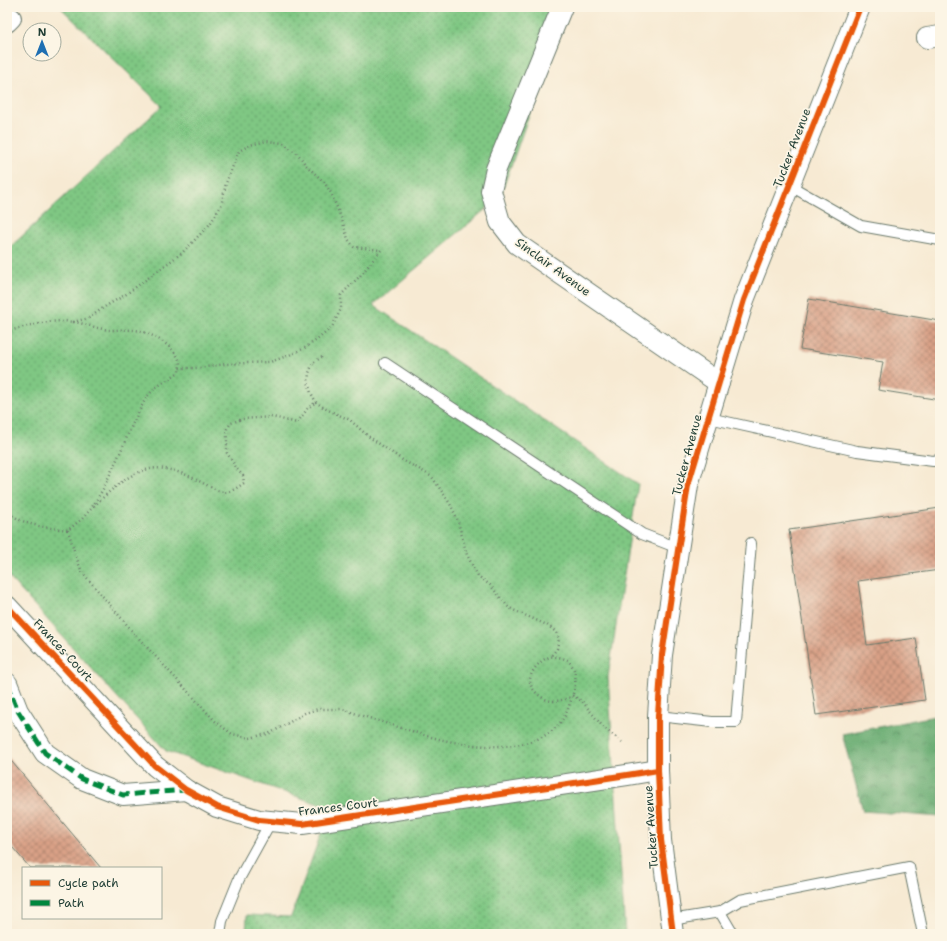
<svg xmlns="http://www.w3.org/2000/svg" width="947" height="941" font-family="'Shantell Sans',sans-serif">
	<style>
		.forest { fill: url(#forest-crowns); stroke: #437452 }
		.park { fill: url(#park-dots); stroke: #4f825c }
		.building { fill: url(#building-cross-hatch) }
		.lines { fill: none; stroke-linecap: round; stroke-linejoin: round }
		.service-casing { stroke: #6b7a6c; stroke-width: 12 }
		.minor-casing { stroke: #6b7a6c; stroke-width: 22 }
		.path { stroke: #6b7a6c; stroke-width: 2.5; stroke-dasharray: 1 3; stroke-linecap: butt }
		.service { stroke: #fff; stroke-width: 10 }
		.minor { stroke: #fff; stroke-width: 20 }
		.quiet { stroke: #00873e; stroke-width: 5; stroke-dasharray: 10 5; stroke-linecap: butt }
		.cycleway-casing { stroke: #fcf5e5; stroke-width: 8 }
		.cycleway { stroke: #e8590c; stroke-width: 6 }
		.labels { text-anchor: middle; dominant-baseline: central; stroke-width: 3.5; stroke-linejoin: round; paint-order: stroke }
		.street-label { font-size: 12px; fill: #1f3d34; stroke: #fcf5e5 }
	</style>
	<defs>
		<pattern id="forest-crowns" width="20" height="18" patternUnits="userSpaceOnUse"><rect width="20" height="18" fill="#67ac71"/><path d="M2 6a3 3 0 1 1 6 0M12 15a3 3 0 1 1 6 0" fill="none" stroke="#548d5e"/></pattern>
		<pattern id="park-dots" width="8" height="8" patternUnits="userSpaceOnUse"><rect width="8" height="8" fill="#7fc783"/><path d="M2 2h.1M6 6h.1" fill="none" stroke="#67a36c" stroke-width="1.8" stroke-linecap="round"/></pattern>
		<pattern id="building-cross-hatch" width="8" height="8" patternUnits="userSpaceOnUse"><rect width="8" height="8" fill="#d9a086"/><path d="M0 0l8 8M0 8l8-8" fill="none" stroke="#af846e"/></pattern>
	</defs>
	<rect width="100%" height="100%" fill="#fcf5e5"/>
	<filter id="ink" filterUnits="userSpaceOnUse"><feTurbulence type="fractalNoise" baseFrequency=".025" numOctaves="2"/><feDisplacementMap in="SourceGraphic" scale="8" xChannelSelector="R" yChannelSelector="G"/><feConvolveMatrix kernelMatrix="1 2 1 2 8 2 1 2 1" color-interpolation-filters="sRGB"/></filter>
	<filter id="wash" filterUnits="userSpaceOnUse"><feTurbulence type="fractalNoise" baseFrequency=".012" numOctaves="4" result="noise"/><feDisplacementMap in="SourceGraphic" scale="16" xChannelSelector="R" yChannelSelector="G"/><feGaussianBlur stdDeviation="0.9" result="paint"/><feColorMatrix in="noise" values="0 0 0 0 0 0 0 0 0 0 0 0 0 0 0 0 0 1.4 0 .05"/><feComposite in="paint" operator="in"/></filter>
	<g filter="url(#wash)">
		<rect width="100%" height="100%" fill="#f7ead3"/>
		<path class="forest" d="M940,715v102l-77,-6 -21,-77z"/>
		<path class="park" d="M60,7h507l-67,190 -127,108 265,179 -30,193 17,257h-379l1,-19 44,2 39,-109 -164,-57 -159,-176v-325l155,-144z"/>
		<g id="blocks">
			<g class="building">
				<path d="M809,299l131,22v79l-62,-10 5,-28 -83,-13z"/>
				<path d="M940,508v62l-82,11 9,64 49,-7 9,62 -109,15 -27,-185z"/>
				<path d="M7,756l94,112h-71l-23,-27z"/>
			</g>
		</g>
	</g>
	<g filter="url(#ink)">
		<use href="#blocks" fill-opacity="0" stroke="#6b7a6c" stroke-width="1"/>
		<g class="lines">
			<defs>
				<g id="service">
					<path d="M789,185l72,41 79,14"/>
					<path d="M385,363l257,171 36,14"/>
					<path d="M709,418l148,33 76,10 7,-1"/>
					<path d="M658,716l54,6h24l15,-179"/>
					<path d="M720,912l13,22"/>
					<path d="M671,920l49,-8 20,-12 169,-33 14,67"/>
					<path d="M220,934l2,-13 17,-42 32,-58"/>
				</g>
				<g id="minor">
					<path d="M562,7l-66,162 -5,22 9,31 17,22 202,139"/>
					<path d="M7,22l4,-4"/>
					<path d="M927,38l13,-2"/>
					<path d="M7,606l148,160 31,24 31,17 42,13 43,4 325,-49 31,-5"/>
					<path d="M7,683l11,28 27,42 37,26 41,16 63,-5"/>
					<path d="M673,934l-12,-94 -3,-70v-54l4,-61 26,-170 56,-185 116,-293"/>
				</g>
			</defs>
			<use href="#service" class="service-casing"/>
			<use href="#minor" class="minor-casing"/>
			<g class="path">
				<path d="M73,322l16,-4 17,-12 19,-11 58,-43 27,-28 11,-18 5,-23 13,-32 11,-6 17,-4 16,2 15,11 8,11 18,17 7,11 11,27 6,19 6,8 27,3 -21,26 -19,19v14l-9,18 -15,13 -14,9 -16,7 -17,6 -45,2 -26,4h-20"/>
				<path d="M7,332c21,-7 44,-13 67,-10 12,2 24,7 36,8 10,0 21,-1 31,1 13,4 36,17 39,32 0,3 -1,6 -1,9l-24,16 -9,10 -13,25 -13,30 -17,36 -12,20 -9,10 -14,11c-22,-3 -43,-3 -61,-19"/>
				<path d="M322,357l-9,6 -4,10 -1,9 3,11 5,9 8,6 26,12 18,16 36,25 15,8 13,8 17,25 8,16 10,37 11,21 12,9 19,23 38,17 9,7 3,7 -2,10 -7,8"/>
				<path d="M94,506c16,-15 34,-33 56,-37 12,-3 35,4 47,11 7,3 20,12 28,12 7,0 13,-5 19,-9l-1,-7 -6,-7 -10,-16v-24l4,-6 11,-4 31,-2 24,6 11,-15 8,-6"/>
				<path d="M68,530l8,27 6,15 52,61 82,89 16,12 18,4 8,-2 10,-2 8,-4 29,-17 13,-4h25c18,7 37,12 55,18 14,4 27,9 41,12 39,9 110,18 129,-30 4,-12 11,-28 5,-41 -1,-3 -3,-5 -5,-8 -5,-2 -12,-4 -18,-3 -9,2 -21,15 -20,25 2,10 13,18 22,19 8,0 14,-2 21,-5l9,5 21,26 19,15"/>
			</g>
			<use href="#service" class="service"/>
			<use href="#minor" class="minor"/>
			<path class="quiet" d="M7,683l11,28 27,42 37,26 41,16 63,-5"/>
			<defs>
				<g id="cycleway">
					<path d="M7,606l148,160 31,24 31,17 42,13 43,4 325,-49 31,-5"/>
					<path d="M673,934l-12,-94 -3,-70v-54l4,-61 26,-170 56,-185 116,-293"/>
				</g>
			</defs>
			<use href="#cycleway" class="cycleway-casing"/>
			<use href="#cycleway" class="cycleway"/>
		</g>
	</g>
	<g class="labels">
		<g class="street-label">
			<text transform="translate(792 148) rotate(-69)">Tucker Avenue</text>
			<text transform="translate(553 267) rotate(36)">Sinclair Avenue</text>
			<text transform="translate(687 455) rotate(-75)">Tucker Avenue</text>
			<text transform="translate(63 650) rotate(47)">Frances Court</text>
			<text transform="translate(338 807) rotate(-7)">Frances Court</text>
			<text transform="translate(651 827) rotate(-94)">Tucker Avenue</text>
		</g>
	</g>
	<rect width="947" height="941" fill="none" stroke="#fcf5e5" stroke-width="24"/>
	<rect x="22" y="867" width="140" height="52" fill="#fcf5e5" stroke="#a4ab9e"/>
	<rect x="30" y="880" width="20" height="6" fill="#e8590c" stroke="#a4ab9e"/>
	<text x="58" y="887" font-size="12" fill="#1f3d34">Cycle path</text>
	<rect x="30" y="900" width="20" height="6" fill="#00873e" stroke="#a4ab9e"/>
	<text x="58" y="907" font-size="12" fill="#1f3d34">Path</text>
	<g transform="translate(42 42)"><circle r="19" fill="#fcf5e5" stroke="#a4ab9e"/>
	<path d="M0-3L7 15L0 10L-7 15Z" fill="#1f6fb2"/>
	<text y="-6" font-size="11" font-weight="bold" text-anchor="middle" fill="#1f3d34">N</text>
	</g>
</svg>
